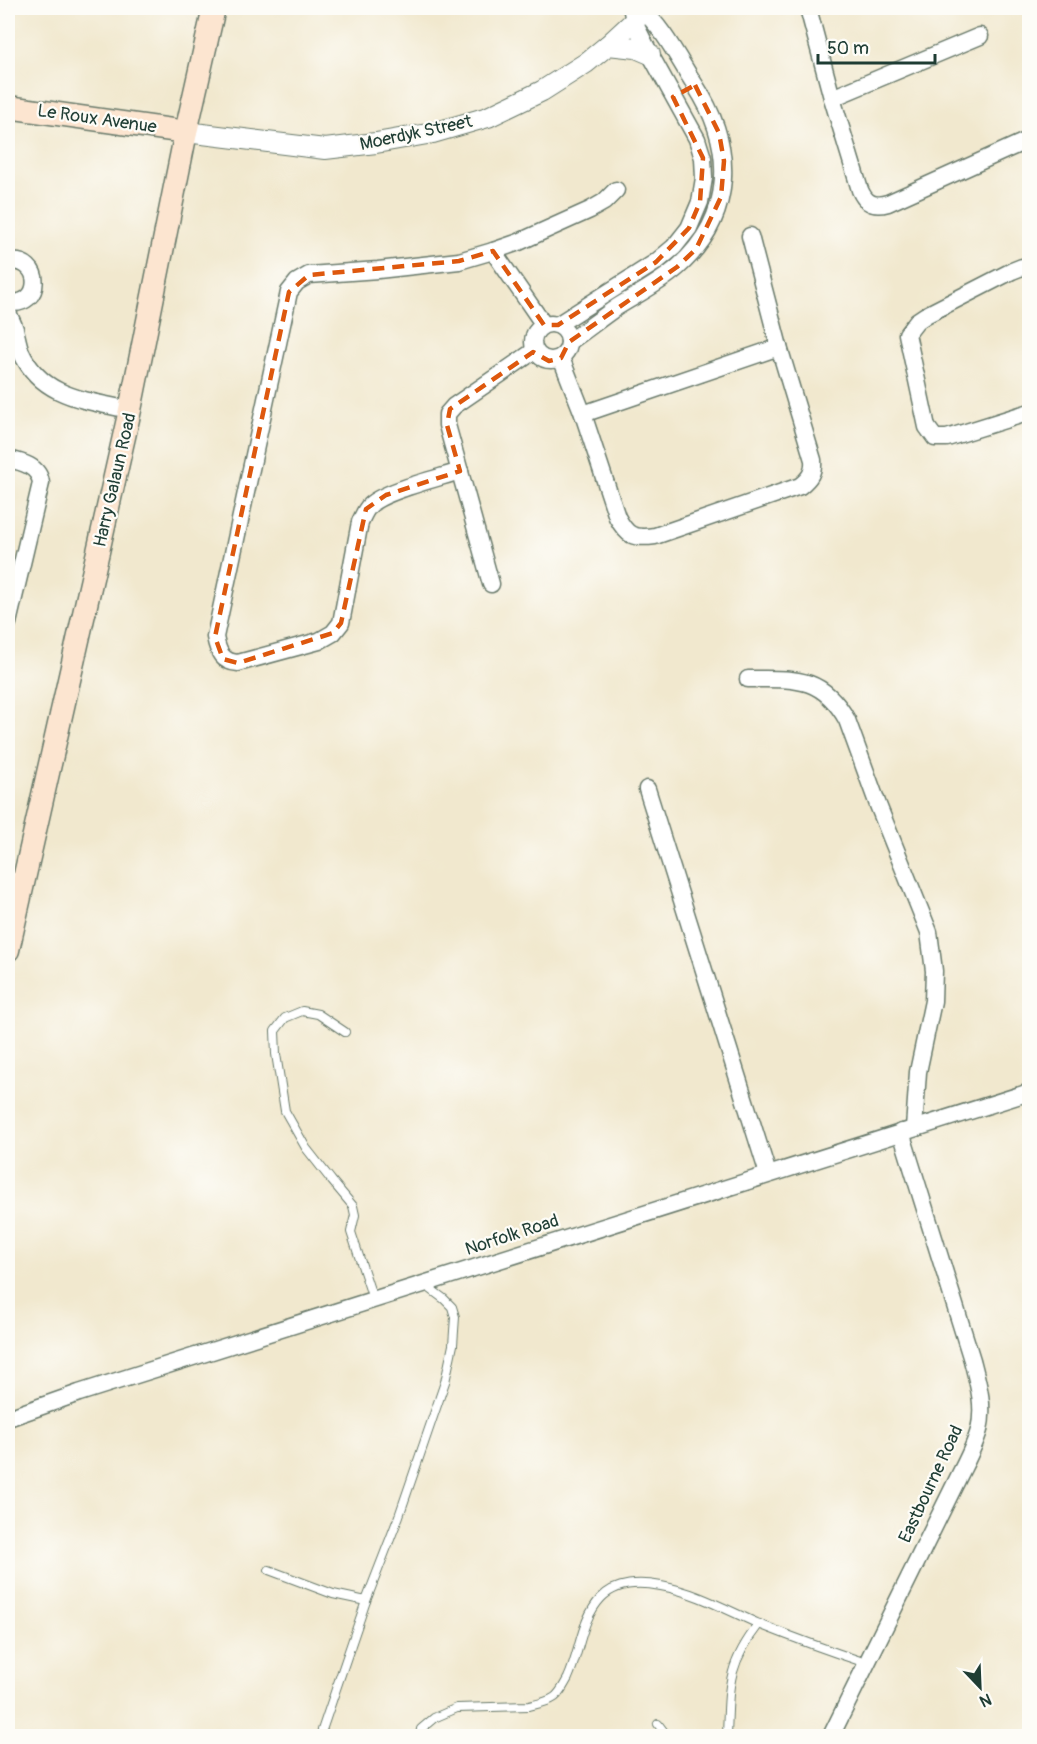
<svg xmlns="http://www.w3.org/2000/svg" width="1037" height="1744" font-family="Pangolin,sans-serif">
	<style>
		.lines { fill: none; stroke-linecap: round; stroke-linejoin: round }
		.service-casing { stroke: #68796a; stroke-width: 10 }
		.minor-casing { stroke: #68796a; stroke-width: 19 }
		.tertiary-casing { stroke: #68796a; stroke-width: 22 }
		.secondary-casing { stroke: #68796a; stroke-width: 25 }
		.service { stroke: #fff; stroke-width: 8 }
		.minor { stroke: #fff; stroke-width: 16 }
		.tertiary { stroke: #fff; stroke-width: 20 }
		.secondary { stroke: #fce5d0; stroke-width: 22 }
		.marked { fill: none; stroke: #de580e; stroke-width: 4.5; stroke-dasharray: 12 8; stroke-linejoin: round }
		.labels { text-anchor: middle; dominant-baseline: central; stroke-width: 4.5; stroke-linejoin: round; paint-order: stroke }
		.street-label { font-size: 18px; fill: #1f3d34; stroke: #fdfcf7 }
	</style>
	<rect width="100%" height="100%" fill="#fdfcf7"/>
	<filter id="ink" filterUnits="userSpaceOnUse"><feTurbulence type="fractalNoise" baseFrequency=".0167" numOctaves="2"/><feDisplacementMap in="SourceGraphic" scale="12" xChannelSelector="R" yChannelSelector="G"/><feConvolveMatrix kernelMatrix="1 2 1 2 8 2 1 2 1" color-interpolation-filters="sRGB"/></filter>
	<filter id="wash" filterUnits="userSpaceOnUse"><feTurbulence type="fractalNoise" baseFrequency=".008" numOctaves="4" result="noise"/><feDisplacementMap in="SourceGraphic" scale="24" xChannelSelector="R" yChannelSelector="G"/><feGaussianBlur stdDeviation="1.35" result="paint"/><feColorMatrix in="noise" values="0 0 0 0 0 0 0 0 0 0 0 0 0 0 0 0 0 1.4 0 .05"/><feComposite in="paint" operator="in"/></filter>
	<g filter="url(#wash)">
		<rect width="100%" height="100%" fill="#f1e8ce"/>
	</g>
	<g filter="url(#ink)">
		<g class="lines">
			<defs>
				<g id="service">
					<path d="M345,1032l-27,-18 -16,-3 -17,7 -10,13 1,23 9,57 21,37 26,33 21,25 2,9 -4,17 22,67"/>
					<path d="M269,1570l64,24 33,7 33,-85 46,-134 8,-37 2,-28 -3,-10 -8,-8 -20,-15"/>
					<path d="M658,1724l9,12"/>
					<path d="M320,1736l46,-135"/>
					<path d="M420,1736l1,-7 13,-11 23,-10 72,-2c9,-2 19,-4 26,-9 6,-5 9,-12 13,-19 12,-26 13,-59 33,-80 15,-16 40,-16 60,-12 34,6 66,24 98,38 35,14 71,27 107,39"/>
					<path d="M727,1736c2,-50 0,-71 32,-112"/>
				</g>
				<g id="minor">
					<path d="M808,8l24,90 28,92c6,14 14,17 28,13l142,-64"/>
					<path d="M832,98l148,-62"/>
					<path d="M493,251l51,74"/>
					<path d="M8,262c36,-6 35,47 0,40"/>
					<path d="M1030,268l-8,-1 -10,4 -86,44 -9,6 -10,13 20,93 8,11h12l83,-26"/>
					<path d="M8,312c2,6 5,11 7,17 2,8 3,15 6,23 21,46 65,48 109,58"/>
					<circle cx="551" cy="342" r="18"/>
					<path d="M557,325l99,-63 18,-15 15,-19 11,-26 4,-24 -1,-20 -6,-19 -47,-85 -16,-32 -2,-11"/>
					<path d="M569,342c16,-11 32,-24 48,-35 21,-13 43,-24 61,-40 57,-51 57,-121 17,-182 -16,-25 -32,-58 -55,-77"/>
					<path d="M561,358l22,56 34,103c10,19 16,22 38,19l145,-50c10,-8 14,-14 13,-26l-34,-113 -29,-111"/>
					<path d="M583,414l196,-67"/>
					<path d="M8,459c14,3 31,7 33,24l-33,140"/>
					<path d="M460,471c-21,7 -76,20 -90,34 -5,5 -7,11 -10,17l-19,101 -8,10 -14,8 -81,22c-16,-1 -20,-11 -23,-26l74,-345 8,-10 12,-7 69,-5 81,-9 34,-10 26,-9 71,-32 14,-8 12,-12"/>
					<path d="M491,584l-44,-159v-11l7,-8 80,-55"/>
					<path d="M748,679c46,0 74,-4 99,41l31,85 51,127 5,39 -1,30 -15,71 -4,56"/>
					<path d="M647,789l121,385"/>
					<path d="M8,880l14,3"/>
					<path d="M8,1418l71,-25 951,-301"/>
					<path d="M831,1736l129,-262c7,-14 15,-29 19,-44 6,-24 -1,-47 -7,-70l-71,-228"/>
				</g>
				<g id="tertiary">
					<path d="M608,45l28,3 14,6"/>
					<path d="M186,132l139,17 51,-6 57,-10 55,-16 54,-26 44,-28 22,-18 40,-37"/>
				</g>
				<g id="secondary">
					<path d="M8,107l178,25"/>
					<path d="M8,950l122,-540 56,-278 28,-124"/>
				</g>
			</defs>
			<use href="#service" class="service-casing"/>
			<use href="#minor" class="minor-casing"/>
			<use href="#tertiary" class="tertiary-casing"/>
			<use href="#secondary" class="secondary-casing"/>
			<use href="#service" class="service"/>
			<use href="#minor" class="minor"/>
			<use href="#tertiary" class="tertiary"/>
			<use href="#secondary" class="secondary"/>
		</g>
	</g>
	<path class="marked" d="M695,85l24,48 5,28 -3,36 -25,52 -19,18 -108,75 -8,16 -12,3 -16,-9 -83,57 -3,16 13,46 -74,24 -20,14 -25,114 -8,10 -95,30 -15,-4 -8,-22 74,-345 20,-17 150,-14 34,-10 51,74h14l98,-63 33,-34 11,-26 3,-44 -30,-61z"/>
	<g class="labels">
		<g class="street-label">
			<text transform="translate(97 119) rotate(8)">Le Roux Avenue</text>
			<text transform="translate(416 133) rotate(-12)">Moerdyk Street</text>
			<text transform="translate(115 480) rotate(-77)">Harry Galaun Road</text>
			<text transform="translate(512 1235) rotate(-18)">Norfolk Road</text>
			<text transform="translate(931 1484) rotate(-65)">Eastbourne Road</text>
		</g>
	</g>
	<rect width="1037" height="1744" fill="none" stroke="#fdfcf7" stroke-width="30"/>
	<g transform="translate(980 1687) rotate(157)" stroke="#fdfcf7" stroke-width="4.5" paint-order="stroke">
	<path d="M0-4.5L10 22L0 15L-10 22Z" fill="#1f3d34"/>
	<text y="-9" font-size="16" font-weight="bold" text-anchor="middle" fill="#1f3d34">N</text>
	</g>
	<path d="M818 54v9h117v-9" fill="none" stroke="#1f3d34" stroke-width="3"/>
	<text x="827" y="54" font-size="18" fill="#1f3d34" stroke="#fdfcf7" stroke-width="4.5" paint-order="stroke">50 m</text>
</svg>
